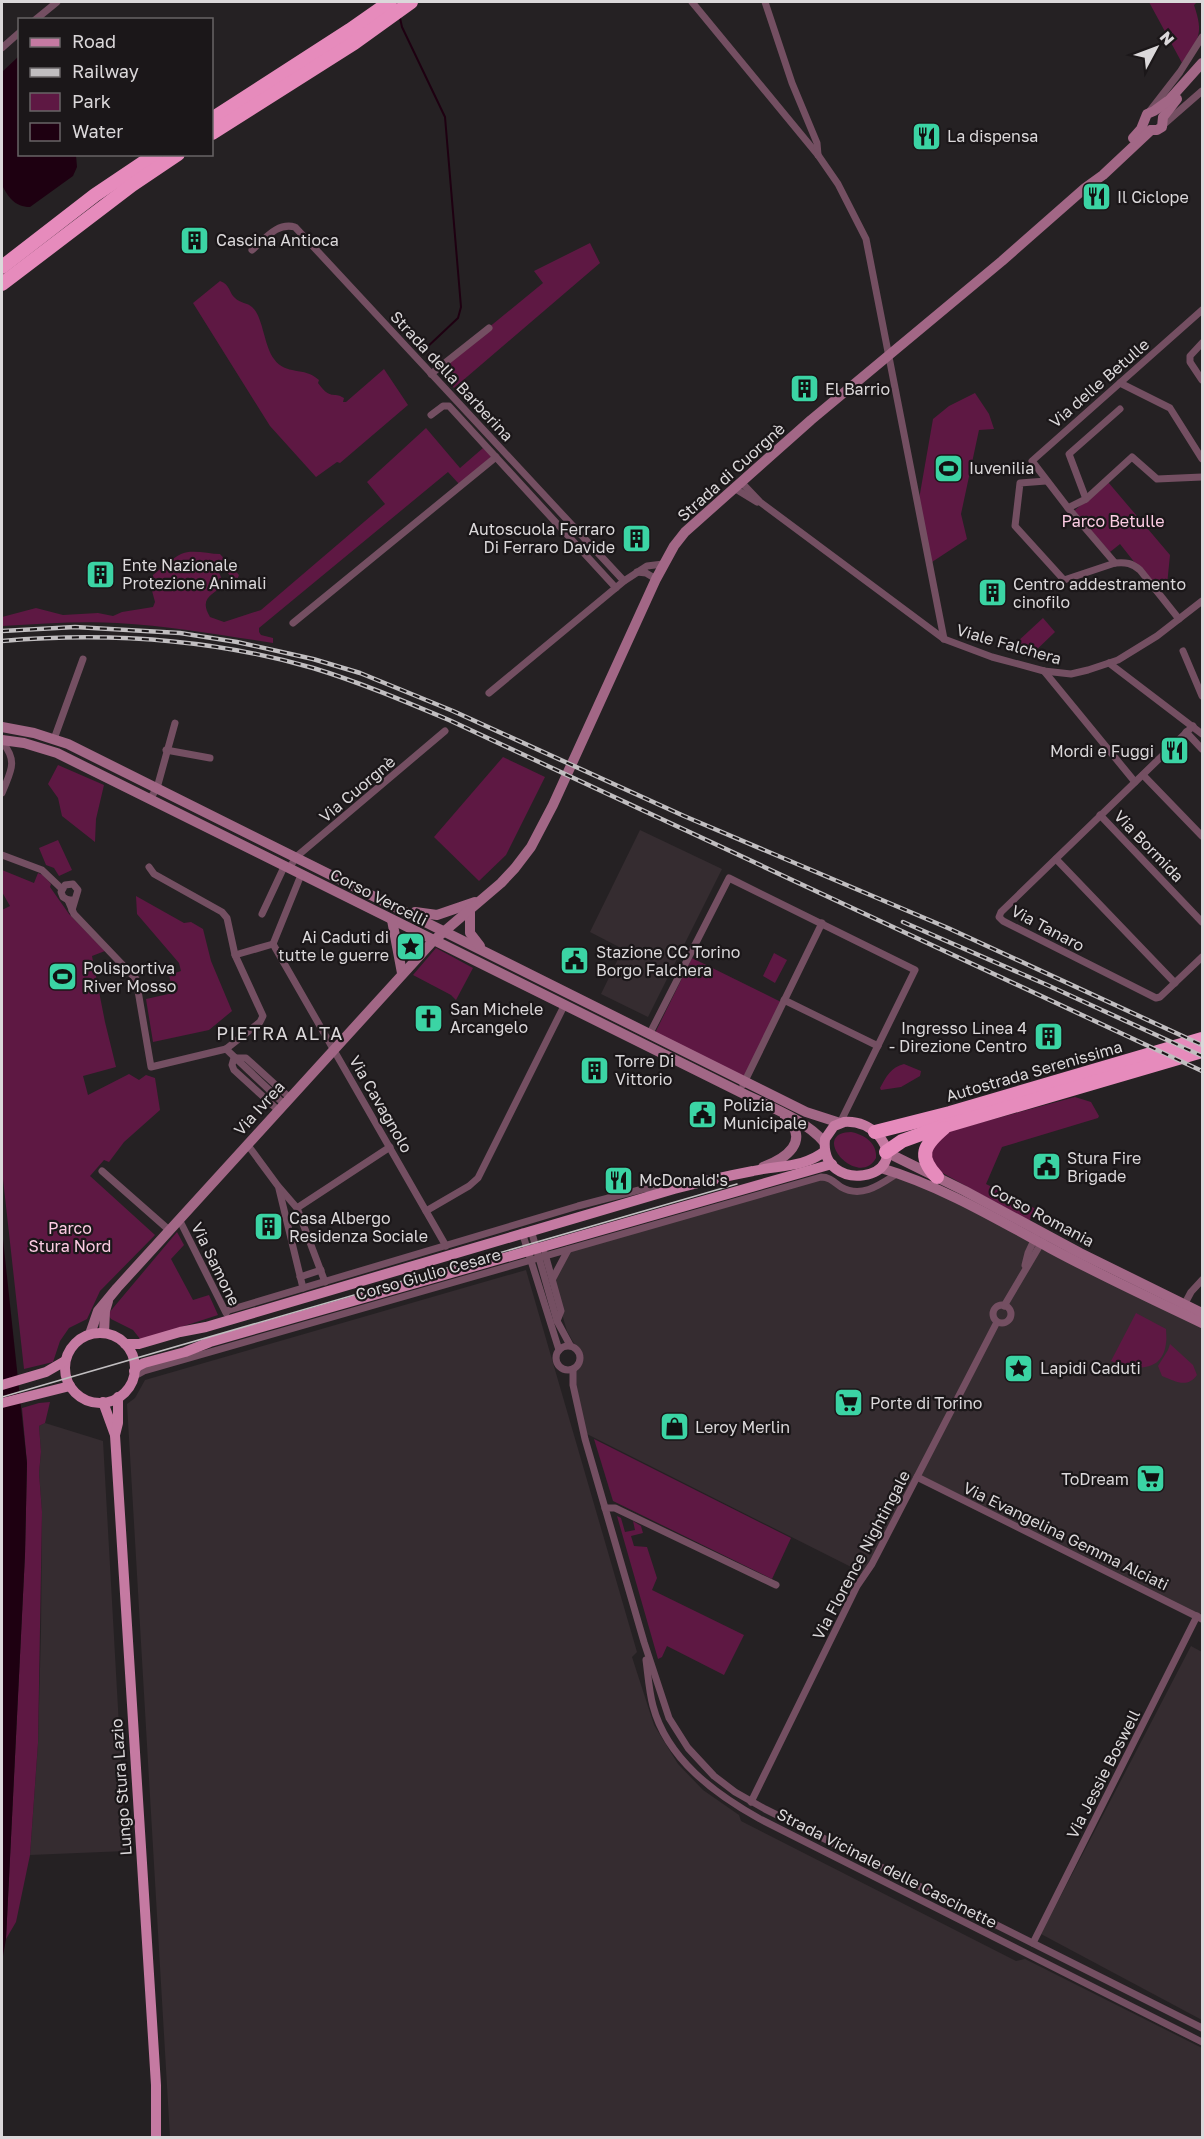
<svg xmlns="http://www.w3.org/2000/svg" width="1204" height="2139" font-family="'Golos Text',sans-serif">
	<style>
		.built { fill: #352c30 }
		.green { fill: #5e1843 }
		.water { fill: #1e0011 }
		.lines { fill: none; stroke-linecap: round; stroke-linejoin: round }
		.stream { stroke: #1e0011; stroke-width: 2 }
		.street { stroke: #744f62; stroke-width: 7 }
		.secondary { stroke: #a26786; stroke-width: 10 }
		.primary { stroke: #c57aa2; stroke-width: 10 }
		.highway { stroke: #e68bbc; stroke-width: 14 }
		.tram { stroke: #c1bec0; stroke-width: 1.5 }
		.rail-casing { stroke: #c1bec0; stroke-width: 4.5 }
		.rail { stroke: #1b1719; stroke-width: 2; stroke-dasharray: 7; stroke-linecap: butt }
		.labels { text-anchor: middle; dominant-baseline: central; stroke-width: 4.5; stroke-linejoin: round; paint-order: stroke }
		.poi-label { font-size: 16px; fill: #dbd8da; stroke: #1b1719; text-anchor: start }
		.street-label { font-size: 16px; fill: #dbd8da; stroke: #1b1719 }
		.park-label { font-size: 16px; fill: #fccce3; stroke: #1b1719 }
		.neighbourhood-label { font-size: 18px; letter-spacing: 1.5px; fill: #dbd8da; stroke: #1b1719 }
	</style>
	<rect width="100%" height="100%" fill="#252123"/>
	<g class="built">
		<path d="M640,830l82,39 -74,148 -47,-23 22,-45 -33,-17z"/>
		<path d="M898,1173l136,66 -9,28 16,-24 161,80v296l-285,-142 -52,97 -282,-142 -10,-63 6,-5 2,-8 -14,-25 -15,-51 16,-30 253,-73 39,14z"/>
		<path d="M526,1270l111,382 -5,5 22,68 24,39 25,26 36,25 2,6 275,140 9,-2 177,89v89h-1032l-43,-733 8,-6 10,-18z"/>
		<path d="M45,1423l58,18 23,410 -96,4 8,-112 3,-112 1,-119 -3,-39 2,-21 -2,-26z"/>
		<path d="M1191,1646l11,6v368l-161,-86z"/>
	</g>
	<g class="green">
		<path d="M1149,2h48l-3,3c10,30 5,33 -12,58z"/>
		<path d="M590,243l10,20 -146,125 -17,-18 106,-87 -9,-12z"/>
		<path d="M220,281c10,3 9,12 15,17 5,5 13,5 17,9 11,9 12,39 22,52 12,17 30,7 45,21l-1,3c13,18 15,8 26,15l-1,4h3l38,-33 24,36 -68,58 -3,-1 -21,15 -46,-51 -77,-123z"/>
		<path d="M975,393l14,21 5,15 -15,1 -18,84 6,25 -35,23 -14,-57 15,-86 16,-13z"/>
		<path d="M426,428l34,40 23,-20 9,8 -33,28 -11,-12 -189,156v4l2,3 12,3v5c-52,-8 -103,-17 -156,-20 -38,-2 -77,1 -115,3v-9l34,-9 27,7 35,-2 15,3 9,-4 31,-5 2,-5 -4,-15 2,-12c9,-7 18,-16 28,-21 11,-5 27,0 39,0l19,21 -2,5 -4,-2 -11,-10h-5l7,16c-10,11 -26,13 -14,33l14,5 37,-12 124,-106 -18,-22z"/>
		<path d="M1108,482l62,73 -3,30 -9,7 -38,-48 -10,8 -36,-41z"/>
		<path d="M1043,618l12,14 -26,25 -13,-14z"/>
		<path d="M503,757l42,20 -39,78 -27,26 -45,-44z"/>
		<path d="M58,765l46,20 -8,34 -1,23 -33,-26 -4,-18 -10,-14z"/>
		<path d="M58,840l14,30 -13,6 -5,-8 -8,-3 -7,-17z"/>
		<path d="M2,870l32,13 4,-10 5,2 8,9 -1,3 19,27 36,37 -13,5 13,66 11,45 -33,9 5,19 41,-21 10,6 7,-5 9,3 5,32 -36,32 -15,20 -5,-2 -14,16 65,59 -55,56 -13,28 -18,9 -9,13 -7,21 -29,7 -22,-199v-260l8,-4 -8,-14z"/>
		<path d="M136,896l48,27 7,-1 12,7 8,32 21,50 -23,19 -56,12 -7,-43 27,-6 -4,-18 12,-4 -2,-8 -42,-49z"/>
		<path d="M436,948l37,20 -17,32 -5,-5 -38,-20z"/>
		<path d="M774,953l13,7 -12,23 -12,-7z"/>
		<path d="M692,958l89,44 -36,75 -90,-44z"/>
		<path d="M904,1064l17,7 -1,5 -19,11 -20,3 -1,-2c6,-11 11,-21 24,-24z"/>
		<path d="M1075,1097l16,5 8,14 -1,2 -96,29 -16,37 50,25 -7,12 -90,-50 -8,-12 2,-16 10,-10z"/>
		<path d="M851,1132c14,3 26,11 25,26 -18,32 -68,-25 -25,-26z"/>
		<path d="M177,1232l7,13 -13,14 22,41 16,-5 9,20 -77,25 -8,-10 -22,-11 -3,-5z"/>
		<path d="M1136,1313l30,16c0,5 1,10 0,14 -3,31 -34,27 -55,18z"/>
		<path d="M1170,1344l23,21 4,10c-10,14 -22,6 -35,1l-4,-10 10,-16z"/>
		<path d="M50,1402l-5,21 -6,3 2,26 -2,21 3,39 -4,231 -8,112 -14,67 -10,17 19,-385 2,-91 -5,-55 17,-5z"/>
		<path d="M594,1439l197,99 -19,41 -159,-78z"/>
		<path d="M617,1516l4,2 4,14 10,-2 -2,-9 8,5 2,7 -12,3 3,10 13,1 10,31 -5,12 92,45 -20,40 -57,-29 -5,11 -4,2z"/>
	</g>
	<g class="water">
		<path d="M19,56l1,98 56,1 1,12 -4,9 -43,31c-15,0 -22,-10 -28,-22v-113z"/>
		<path d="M2,1230l25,233 -2,91 -19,385 -4,23z"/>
	</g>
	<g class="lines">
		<path class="stream" d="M400,18l2,9 43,90 16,190 -3,11 -35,33"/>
		<g class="street">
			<path d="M692,2l126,153 20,29 28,55 78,400"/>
			<path d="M765,2l27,81 25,60 1,12"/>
			<path d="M35,20l22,-18"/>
			<path d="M2,48l18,-16"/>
			<path d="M1149,112l31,-40 22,-35"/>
			<path d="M1163,125l39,-34"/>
			<path d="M252,250c13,-11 25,-28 43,-23l329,354"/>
			<path d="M1202,343l-12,13v6l12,18"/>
			<path d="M431,374l58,-46"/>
			<path d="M1120,383l50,25 32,51"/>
			<path d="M431,415l12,-9h6l167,182"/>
			<path d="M1046,481l-26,2 -5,43 49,54 51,-17c11,-1 17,0 25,7l39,49"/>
			<path d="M741,482l19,20 184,137 48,18 52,14 27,3 17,-4 30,-10 39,-24 45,-35"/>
			<path d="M734,488l23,14"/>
			<path d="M1086,499l46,-42 25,22 45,-2"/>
			<path d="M1068,508l18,-9 -17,-45 51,-45"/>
			<path d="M1115,563l-47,-55 -36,-47 170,-151"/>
			<path d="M637,572l9,1 10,6"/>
			<path d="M293,623l203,-166"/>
			<path d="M1183,651l19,45"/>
			<path d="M1109,663l93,71"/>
			<path d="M1044,671l91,111"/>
			<path d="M489,693l135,-112 23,-15 16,-2"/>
			<path d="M1193,726l-192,186 -2,5 4,4 153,77 4,-1 42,-40"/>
			<path d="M1186,732l16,17"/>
			<path d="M54,739l29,-80"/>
			<path d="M2,742c17,20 8,30 0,51"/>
			<path d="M166,750l44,8"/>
			<path d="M1143,775l59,61"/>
			<path d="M150,799l7,-11 18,-65"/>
			<path d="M1100,815l102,107"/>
			<path d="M2,855l40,15 20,19"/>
			<path d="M1056,859l119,124"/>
			<path d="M289,869l7,-12 149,-126"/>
			<path d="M301,875l-28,69 173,302"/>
			<path d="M68,900l6,14 62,65 15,88 75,-18 34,-27 3,-6 -28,-61 -8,-37 -5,-6 -68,-38 -5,-7"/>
			<path d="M72,910l6,-20 -5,-6 -8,1 -4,7 2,5 5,3h6"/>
			<path d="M262,914l22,-47"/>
			<path d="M235,955l38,-11"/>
			<path d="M784,1000l94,46"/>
			<path d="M649,1035l80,-157 186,92 -75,153"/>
			<path d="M226,1049l57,54"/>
			<path d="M743,1085l79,-162"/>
			<path d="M278,1110l-44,-40 -2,-5 2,-7h12l43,39"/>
			<path d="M247,1144l31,42 19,22 28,74"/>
			<path d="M102,1171l67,59"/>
			<path d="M279,1189l24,99"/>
			<path d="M297,1208l93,-61"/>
			<path d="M426,1211l43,-25 9,-8 86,-172"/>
			<path d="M179,1219l47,94"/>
			<path d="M531,1230l26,91 13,24"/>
			<path d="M522,1232l37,118"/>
			<path d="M545,1254l16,57 -4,10"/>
			<path d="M1025,1265l3,-12 8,-17"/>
			<path d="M300,1277l21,-7"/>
			<path d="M552,1280l16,-30"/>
			<circle cx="1002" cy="1314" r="9"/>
			<path d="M1004,1306l39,-66"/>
			<path d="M1183,1307l8,-15 11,-12"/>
			<path d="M226,1311l352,-105 65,-17h22"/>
			<circle cx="568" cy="1358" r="12"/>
			<path d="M573,1369v16l12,54 59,203 25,76 19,30 26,28 21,16 30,17 437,219"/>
			<path d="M133,1377l11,-6 677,-194c9,0 13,5 20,10 21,12 40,-3 57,-14"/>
			<path d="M917,1477l285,142"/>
			<path d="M605,1508h10l161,77"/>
			<path d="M646,1660c2,15 3,31 7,46 14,53 62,88 107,113l442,223"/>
			<path d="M751,1802l106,-216 15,-22 125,-242"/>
			<path d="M1033,1943l164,-327"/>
		</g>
		<g class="secondary">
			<path d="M1151,130h6l5,-3 1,-10 14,-18"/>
			<path d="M1133,138l8,-9 6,-15 7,-3 15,-11 33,-37"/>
			<path d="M2,727l32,6 34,11 738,368 34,11"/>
			<path d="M2,740l22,3 33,10 683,339c26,13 66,28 84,50"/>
			<path d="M470,909v24l10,13"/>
			<path d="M415,912l22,3 38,-13"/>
			<path d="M392,920l10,53"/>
			<path d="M886,1152l79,39 115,62 122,60"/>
			<path d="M763,1167c22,-8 49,-26 22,-50"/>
			<path d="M881,1168c60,18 114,50 169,80 50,27 102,51 152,75"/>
			<path d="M104,1333l1,-22 3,-10"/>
			<path d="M90,1334l8,-23 19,-23 316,-347 68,-58 14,-15 16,-21 22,-42 103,-226 18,-33 11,-14 126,-112 191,-159 83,-73 18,-13 48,-45"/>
		</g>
		<g class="primary">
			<path d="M844,1122c13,-1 25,4 34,13 38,44 -59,62 -53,4l9,-13z"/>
			<circle cx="100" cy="1368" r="35"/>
			<path d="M125,1344h14l41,-12 26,-5 468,-138c26,-7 53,-13 79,-18 26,-6 51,-3 72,-20"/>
			<path d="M134,1371l4,-5 6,-3 41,-11 25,-10 622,-178"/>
			<path d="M2,1385l44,-13 19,-11"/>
			<path d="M103,1402l12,33 41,650v53"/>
			<path d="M2,1403l68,-17"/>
			<path d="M115,1435l3,-12v-26"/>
		</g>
		<g class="highway">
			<path d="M212,119l138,-89 40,-28"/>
			<path d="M212,133l142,-90 57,-41"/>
			<path d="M2,267l93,-72 61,-41"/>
			<path d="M2,284l130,-99 46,-31"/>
			<path d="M875,1132l75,-19 252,-74"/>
			<path d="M886,1152l16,-11 33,-12 267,-78"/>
			<path d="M937,1177c-20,-21 -13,-32 7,-49"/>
		</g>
		<path class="tram" d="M2,1397l735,-213"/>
		<defs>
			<g id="rail">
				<path d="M2,631l73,-4 105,6 57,9 76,17 47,14 93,38 231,105 264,112 254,117"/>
				<path d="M2,641c103,-9 210,-2 311,27 46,14 91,33 136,52l753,351"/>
				<path d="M903,922l142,62 157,72"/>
			</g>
		</defs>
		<use href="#rail" class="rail-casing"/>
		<use href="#rail" class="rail"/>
	</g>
	<defs>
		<symbol id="restaurant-square" viewBox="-11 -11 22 22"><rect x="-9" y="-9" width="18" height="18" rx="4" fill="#3bd4a4" stroke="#1b1719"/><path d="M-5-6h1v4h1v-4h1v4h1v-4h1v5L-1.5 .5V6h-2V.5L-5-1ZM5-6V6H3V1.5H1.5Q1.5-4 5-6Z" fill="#111"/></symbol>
		<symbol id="building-square" viewBox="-11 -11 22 22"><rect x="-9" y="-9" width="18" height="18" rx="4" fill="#3bd4a4" stroke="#1b1719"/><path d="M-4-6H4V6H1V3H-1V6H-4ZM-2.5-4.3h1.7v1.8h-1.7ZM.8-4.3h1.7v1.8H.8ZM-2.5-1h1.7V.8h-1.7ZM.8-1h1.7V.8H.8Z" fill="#111"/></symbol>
		<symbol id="stadium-square" viewBox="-11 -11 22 22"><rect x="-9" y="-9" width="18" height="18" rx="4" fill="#3bd4a4" stroke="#1b1719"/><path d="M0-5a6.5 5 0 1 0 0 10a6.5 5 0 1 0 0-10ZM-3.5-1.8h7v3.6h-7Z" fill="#111"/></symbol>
		<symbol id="sight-square" viewBox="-11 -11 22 22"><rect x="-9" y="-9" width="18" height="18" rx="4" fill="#3bd4a4" stroke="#1b1719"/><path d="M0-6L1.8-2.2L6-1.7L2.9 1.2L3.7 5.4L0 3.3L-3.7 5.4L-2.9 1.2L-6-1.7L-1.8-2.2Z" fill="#111"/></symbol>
		<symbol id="civic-square" viewBox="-11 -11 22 22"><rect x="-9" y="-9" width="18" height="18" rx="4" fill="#3bd4a4" stroke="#1b1719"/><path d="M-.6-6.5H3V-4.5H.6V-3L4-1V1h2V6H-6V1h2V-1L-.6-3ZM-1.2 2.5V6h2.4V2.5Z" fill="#111"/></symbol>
		<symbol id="church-square" viewBox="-11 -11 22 22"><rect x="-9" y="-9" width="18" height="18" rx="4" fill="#3bd4a4" stroke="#1b1719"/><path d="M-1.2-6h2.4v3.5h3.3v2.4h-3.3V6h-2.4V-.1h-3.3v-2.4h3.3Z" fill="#111"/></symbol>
		<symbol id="supermarket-square" viewBox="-11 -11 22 22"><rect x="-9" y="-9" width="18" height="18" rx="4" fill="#3bd4a4" stroke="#1b1719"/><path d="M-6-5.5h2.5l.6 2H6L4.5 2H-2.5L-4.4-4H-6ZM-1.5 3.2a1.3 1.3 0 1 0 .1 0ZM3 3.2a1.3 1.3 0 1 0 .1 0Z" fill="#111"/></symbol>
		<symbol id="shop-square" viewBox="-11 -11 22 22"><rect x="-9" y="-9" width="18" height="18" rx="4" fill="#3bd4a4" stroke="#1b1719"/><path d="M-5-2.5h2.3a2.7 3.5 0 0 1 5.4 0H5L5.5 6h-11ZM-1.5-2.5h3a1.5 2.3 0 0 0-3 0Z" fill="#111"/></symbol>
	</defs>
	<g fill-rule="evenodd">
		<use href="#restaurant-square" x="910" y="120" width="33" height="33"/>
		<use href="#restaurant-square" x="1080" y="180" width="33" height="33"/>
		<use href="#building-square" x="178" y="224" width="33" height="33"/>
		<use href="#building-square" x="788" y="372" width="33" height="33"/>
		<use href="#stadium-square" x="932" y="452" width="33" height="33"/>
		<use href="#building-square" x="620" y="522" width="33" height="33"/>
		<use href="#building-square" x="84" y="558" width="33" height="33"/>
		<use href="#building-square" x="976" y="576" width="33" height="33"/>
		<use href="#restaurant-square" x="1158" y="734" width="33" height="33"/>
		<use href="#sight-square" x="394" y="930" width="33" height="33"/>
		<use href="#civic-square" x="558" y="944" width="33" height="33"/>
		<use href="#stadium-square" x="46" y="960" width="33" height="33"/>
		<use href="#church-square" x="412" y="1002" width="33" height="33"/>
		<use href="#building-square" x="1032" y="1020" width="33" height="33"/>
		<use href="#building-square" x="578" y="1054" width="33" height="33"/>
		<use href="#civic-square" x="686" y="1098" width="33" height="33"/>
		<use href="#civic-square" x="1030" y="1150" width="33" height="33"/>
		<use href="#restaurant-square" x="602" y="1164" width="33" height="33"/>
		<use href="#building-square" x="252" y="1210" width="33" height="33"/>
		<use href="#sight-square" x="1002" y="1352" width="33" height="33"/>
		<use href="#supermarket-square" x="832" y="1386" width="33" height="33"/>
		<use href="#shop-square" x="658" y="1410" width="33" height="33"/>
		<use href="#supermarket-square" x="1134" y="1462" width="33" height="33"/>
	</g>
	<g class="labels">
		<g class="poi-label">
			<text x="947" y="136">La dispensa</text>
			<text x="1117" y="197">Il Ciclope</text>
			<text x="216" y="240">Cascina Antioca</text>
			<text x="825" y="389">El Barrio</text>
			<text x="969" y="468">Iuvenilia</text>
			<text x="615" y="529" text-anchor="end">Autoscuola Ferraro<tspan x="615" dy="18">Di Ferraro Davide</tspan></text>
			<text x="122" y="565">Ente Nazionale<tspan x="122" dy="18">Protezione Animali</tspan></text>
			<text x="1013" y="584">Centro addestramento<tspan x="1013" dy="18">cinofilo</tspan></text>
			<text x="1154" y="751" text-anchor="end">Mordi e Fuggi</text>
			<text x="389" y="937" text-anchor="end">Ai Caduti di<tspan x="389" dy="18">tutte le guerre</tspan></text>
			<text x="596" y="952">Stazione CC Torino<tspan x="596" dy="18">Borgo Falchera</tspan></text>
			<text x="83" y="968">Polisportiva<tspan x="83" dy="18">River Mosso</tspan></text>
			<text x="450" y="1009">San Michele<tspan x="450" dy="18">Arcangelo</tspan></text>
			<text x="1027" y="1028" text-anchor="end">Ingresso Linea 4<tspan x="1027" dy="18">- Direzione Centro</tspan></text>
			<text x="615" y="1061">Torre Di<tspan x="615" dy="18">Vittorio</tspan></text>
			<text x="723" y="1105">Polizia<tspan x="723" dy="18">Municipale</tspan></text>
			<text x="1067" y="1158">Stura Fire<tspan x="1067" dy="18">Brigade</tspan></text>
			<text x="639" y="1180">McDonald's</text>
			<text x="289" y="1218">Casa Albergo<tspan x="289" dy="18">Residenza Sociale</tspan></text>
			<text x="1040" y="1368">Lapidi Caduti</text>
			<text x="870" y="1403">Porte di Torino</text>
			<text x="695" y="1427">Leroy Merlin</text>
			<text x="1129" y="1479" text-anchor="end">ToDream</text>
		</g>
		<g class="street-label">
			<text transform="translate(452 376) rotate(47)">Strada della Barberina</text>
			<text transform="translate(1099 383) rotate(-41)">Via delle Betulle</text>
			<text transform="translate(731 472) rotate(-42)">Strada di Cuorgnè</text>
			<text transform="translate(1009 644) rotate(16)">Viale Falchera</text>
			<text transform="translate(357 789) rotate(-40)">Via Cuorgnè</text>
			<text transform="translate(1149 846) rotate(46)">Via Bormida</text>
			<text transform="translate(379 897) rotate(27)">Corso Vercelli</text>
			<text transform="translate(1048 928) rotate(28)">Via Tanaro</text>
			<text transform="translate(1034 1071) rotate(-16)">Autostrada Serenissima</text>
			<text transform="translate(381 1104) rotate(60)">Via Cavagnolo</text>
			<text transform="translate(259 1108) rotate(-48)">Via Ivrea</text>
			<text transform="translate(1042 1215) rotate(28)">Corso Romania</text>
			<text transform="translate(216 1264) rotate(64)">Via Samone</text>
			<text transform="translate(428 1274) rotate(-16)">Corso Giulio Cesare</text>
			<text transform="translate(1066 1536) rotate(26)">Via Evangelina Gemma Alciati</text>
			<text transform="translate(861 1555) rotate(-62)">Via Florence Nightingale</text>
			<text transform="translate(1103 1774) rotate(-63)">Via Jessie Boswell</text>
			<text transform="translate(121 1787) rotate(-94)">Lungo Stura Lazio</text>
			<text transform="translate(887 1868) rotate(27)">Strada Vicinale delle Cascinette</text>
		</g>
		<g class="park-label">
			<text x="1113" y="521">Parco Betulle</text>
			<text x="70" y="1228">Parco<tspan x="70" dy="18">Stura Nord</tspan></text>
		</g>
		<g class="neighbourhood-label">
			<text x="280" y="1033">PIETRA ALTA</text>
		</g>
	</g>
	<rect width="1204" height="2139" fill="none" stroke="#dbd8da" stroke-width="6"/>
	<rect x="18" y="18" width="195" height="138" fill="#1b1719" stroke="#686466" stroke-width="1.5"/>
	<rect x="30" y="38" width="30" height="9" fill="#c57aa2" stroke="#686466" stroke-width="1.5"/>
	<text x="72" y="48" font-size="18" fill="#dbd8da">Road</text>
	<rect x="30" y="68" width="30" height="9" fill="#c1bec0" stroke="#686466" stroke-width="1.5"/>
	<text x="72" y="78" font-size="18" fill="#dbd8da">Railway</text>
	<rect x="30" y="93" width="30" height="18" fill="#5e1843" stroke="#686466" stroke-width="1.5"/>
	<text x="72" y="108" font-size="18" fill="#dbd8da">Park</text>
	<rect x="30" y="123" width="30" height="18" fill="#1e0011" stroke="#686466" stroke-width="1.5"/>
	<text x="72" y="138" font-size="18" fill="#dbd8da">Water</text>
	<g transform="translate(1156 48) rotate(49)" stroke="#1b1719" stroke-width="4.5" paint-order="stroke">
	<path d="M0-4.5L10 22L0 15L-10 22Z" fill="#dbd8da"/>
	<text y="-9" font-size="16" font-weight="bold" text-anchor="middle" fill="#dbd8da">N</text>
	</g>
</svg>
